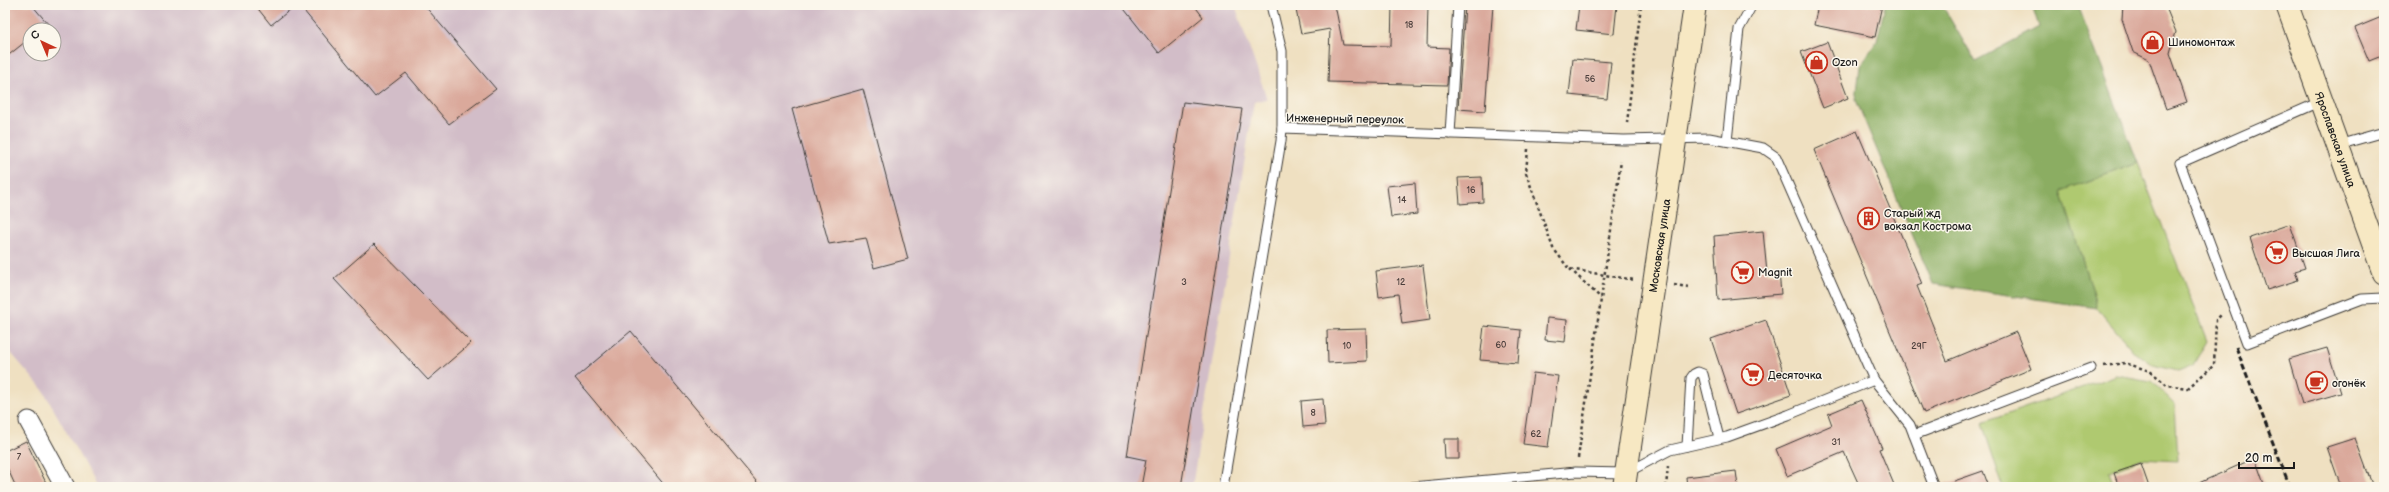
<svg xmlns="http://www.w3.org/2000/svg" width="2389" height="492" font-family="'Balsamiq Sans',sans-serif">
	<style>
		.industrial { fill: #d2bdc8; fill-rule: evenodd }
		.green { fill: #afc96f; stroke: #667246 }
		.forest { fill: #8bad62; stroke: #54643f }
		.building { fill: #daa99b }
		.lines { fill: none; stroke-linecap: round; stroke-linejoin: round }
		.service-casing { stroke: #3c3935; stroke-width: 11 }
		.minor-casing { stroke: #3c3935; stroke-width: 21 }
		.secondary-casing { stroke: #3c3935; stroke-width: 24 }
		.path { stroke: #3c3935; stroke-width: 2.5; stroke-dasharray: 3 3; stroke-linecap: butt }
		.service { stroke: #fff; stroke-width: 9 }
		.minor { stroke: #fff; stroke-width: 19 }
		.secondary { stroke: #f7e8c3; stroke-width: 22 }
		.rail { stroke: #1c1c1c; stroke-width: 3; stroke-dasharray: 6 3; stroke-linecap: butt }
		.labels { text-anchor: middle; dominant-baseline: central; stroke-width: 3; stroke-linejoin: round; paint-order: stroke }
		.number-label { font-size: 9px; fill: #4c3f3c }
		.poi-label { font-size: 11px; fill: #1c1c1c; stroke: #fbf7ec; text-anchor: start }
		.street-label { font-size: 11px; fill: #1c1c1c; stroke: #fbf7ec }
	</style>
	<rect width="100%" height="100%" fill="#fbf7ec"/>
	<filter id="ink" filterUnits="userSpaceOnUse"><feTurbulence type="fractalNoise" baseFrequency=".025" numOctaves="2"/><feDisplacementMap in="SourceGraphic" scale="8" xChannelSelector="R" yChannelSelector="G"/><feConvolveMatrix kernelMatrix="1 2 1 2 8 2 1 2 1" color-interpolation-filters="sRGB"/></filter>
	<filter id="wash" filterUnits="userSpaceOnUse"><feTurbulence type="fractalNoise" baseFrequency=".012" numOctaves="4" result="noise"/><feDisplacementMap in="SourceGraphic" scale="16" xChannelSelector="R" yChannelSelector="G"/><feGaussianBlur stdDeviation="0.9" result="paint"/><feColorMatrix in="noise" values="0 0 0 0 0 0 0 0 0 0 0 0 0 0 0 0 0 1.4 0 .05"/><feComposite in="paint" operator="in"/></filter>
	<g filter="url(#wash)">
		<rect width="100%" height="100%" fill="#efe0c1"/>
		<path class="industrial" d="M5,5h1230l32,94 -13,3 -62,385h-1095l-54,-97 -38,-44zM30,30h24v24h-24z"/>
		<g class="green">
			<path d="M2138,163l69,178 -14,24 -15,6 -25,-6 -18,-12 -38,-45 -36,-117z"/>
			<path d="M2117,375l34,6 24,23 3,57 -38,-2 -31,12 6,16h-112l-21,-64z"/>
		</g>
		<path class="forest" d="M1885,5h57l33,56 64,-34 -7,-22h46l60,158 -77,28 36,117 -164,-24 -77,-184 4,-34 17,-25z"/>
		<g id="blocks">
			<g class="building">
				<path d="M5,5h27l16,19 -8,6h-10v8l-25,20z"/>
				<path d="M255,5h41l-25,20z"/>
				<path d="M299,5h125l72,84 -47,35 -43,-51 -31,24z"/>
				<path d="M1121,5h73l9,12 -44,36z"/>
				<path d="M1295,5h40l8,40 48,1 1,-41h36l-1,42 22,1 -2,37 -119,-3 2,-53 -29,5z"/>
				<path d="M1465,5h28l-8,106 -27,-2z"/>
				<path d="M1579,5h38l-3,29 -38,-4z"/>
				<path d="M1818,5h64l-7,32 -61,-12z"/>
				<path d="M2123,5h42l11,27 -6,21 17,49 -21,7 -17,-49 -16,-8 -11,-33z"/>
				<path d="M2384,16v39l-15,6 -14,-33z"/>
				<path d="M1827,42l21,56 -25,10 -22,-56z"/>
				<path d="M1573,59l38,3 -4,37 -38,-4z"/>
				<path d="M863,89l45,170 -34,9 -8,-30 -37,6 -37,-135z"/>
				<path d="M1183,102l59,7 -61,378h-40l5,-27 -19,-4z"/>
				<path d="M1857,131l65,153 -5,2 30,75 69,-29 15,37 -107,44 -110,-263z"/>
				<path d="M1482,177l1,25 -23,2 -2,-26z"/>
				<path d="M1415,183l2,31 -26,3 -4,-31z"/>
				<path d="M2290,224l15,44 -10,3 3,9 -31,10 -17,-52z"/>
				<path d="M1763,231l4,42 12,-1 2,22 -63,6 -4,-64z"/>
				<path d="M374,244l97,99 -43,37 -94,-101z"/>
				<path d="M1423,265l7,55 -28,4 -4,-30 -19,3 -3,-26z"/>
				<path d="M1547,318l20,2 -2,22 -20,-2z"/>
				<path d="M1766,320l25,75 -55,19 -25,-75z"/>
				<path d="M1484,326l37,4 -3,33 -38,-3z"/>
				<path d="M1366,329l1,32 -39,2 -1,-33z"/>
				<path d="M631,331l130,156h-95l-91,-109z"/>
				<path d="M2327,348l14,45 -39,11 -13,-45z"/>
				<path d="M1533,373l25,3 -10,71 -25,-3z"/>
				<path d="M1323,399l2,26 -22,2 -2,-26z"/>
				<path d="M1861,400l21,48 -3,1 16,38h-35l-16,-35 -57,24 -11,-27 56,-24 -4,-11z"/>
				<path d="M2355,438l18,49h-32l-14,-40z"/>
				<path d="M1444,439h15v20h-14z"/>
				<path d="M26,441l22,46h-32l-11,-24v-12z"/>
				<path d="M2255,458l10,29h-75z"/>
				<path d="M2141,464l8,23h-30l-5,-14z"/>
				<path d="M1736,471l2,16h-51l-1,-10z"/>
				<path d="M1983,471l6,16h-46v-2z"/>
			</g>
		</g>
	</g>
	<g filter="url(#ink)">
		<use href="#blocks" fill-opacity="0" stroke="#3c3935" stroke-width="1"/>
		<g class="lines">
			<defs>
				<g id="service">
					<path d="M1271,5l11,46v77"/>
					<path d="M2322,101l-142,62 67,180 115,-44 22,-1"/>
					<path d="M1450,134l8,-129"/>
					<path d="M1727,141l12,-112 13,-24"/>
					<path d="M2338,145l46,-13"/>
					<path d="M1914,435l177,-67"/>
					<path d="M1687,446l4,-68 3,-4 4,-2 5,2 16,64"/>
					<path d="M1223,487l58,-346 1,-13 342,12 85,-2 54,10 13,9 98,223 36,45 24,62"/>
					<path d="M1412,487l164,-15 50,1 44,-23 57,-13 61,-22 86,-35"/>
				</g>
				<path id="minor" d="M29,421l36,66"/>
				<g id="secondary">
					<path id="s1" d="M2287,5l97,269"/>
					<path id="s2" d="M1624,487l71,-482"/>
				</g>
			</defs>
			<use href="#service" class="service-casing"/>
			<use href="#minor" class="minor-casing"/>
			<use href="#secondary" class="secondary-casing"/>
			<g class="path">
				<path d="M1627,123l14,-118"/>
				<path d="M1528,149l-2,24 27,75 16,21 66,11"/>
				<path d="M1570,269l31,29"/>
				<path d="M1674,285l15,2"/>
				<path d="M2104,366l21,-3 25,8 17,14 21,3 26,-23 2,-45 6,-6"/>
				<path d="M1578,458l43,-297"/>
				<path d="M1666,487l2,-21"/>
			</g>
			<use href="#service" class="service"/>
			<use href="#minor" class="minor"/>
			<use href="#secondary" class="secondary"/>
			<path class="rail" d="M2236,347l54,140"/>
		</g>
	</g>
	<defs>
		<symbol id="shop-ring" viewBox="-11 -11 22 22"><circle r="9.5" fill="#fbf7ec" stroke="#c8321e" stroke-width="1.5"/><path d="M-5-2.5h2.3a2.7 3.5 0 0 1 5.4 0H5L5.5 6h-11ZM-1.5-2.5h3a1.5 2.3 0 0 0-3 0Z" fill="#c8321e"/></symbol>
		<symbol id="building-ring" viewBox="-11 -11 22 22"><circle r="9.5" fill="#fbf7ec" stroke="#c8321e" stroke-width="1.5"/><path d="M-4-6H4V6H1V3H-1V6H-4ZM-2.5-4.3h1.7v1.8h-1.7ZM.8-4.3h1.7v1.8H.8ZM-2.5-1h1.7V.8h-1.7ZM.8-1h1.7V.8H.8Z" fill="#c8321e"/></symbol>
		<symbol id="supermarket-ring" viewBox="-11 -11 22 22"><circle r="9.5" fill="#fbf7ec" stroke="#c8321e" stroke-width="1.5"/><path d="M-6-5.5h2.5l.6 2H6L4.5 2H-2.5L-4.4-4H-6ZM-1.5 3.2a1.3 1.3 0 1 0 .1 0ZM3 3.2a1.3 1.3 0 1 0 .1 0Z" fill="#c8321e"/></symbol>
		<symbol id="cafe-ring" viewBox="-11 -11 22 22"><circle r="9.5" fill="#fbf7ec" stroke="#c8321e" stroke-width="1.5"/><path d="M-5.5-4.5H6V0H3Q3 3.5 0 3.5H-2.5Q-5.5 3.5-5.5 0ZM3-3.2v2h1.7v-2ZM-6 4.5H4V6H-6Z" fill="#c8321e"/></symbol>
	</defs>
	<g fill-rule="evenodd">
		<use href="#shop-ring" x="2140" y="30" width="25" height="25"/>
		<use href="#shop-ring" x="1804" y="50" width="25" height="25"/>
		<use href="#building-ring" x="1856" y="206" width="25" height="25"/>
		<use href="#supermarket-ring" x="2264" y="240" width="25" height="25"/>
		<use href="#supermarket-ring" x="1730" y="260" width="25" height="25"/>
		<use href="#supermarket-ring" x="1740" y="362" width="25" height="25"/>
		<use href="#cafe-ring" x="2304" y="370" width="25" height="25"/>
	</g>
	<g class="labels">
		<g class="number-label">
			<text x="1409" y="25">18</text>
			<text x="1590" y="79">56</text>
			<text x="1471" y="190">16</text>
			<text x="1402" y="200">14</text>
			<text x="1184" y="282">3</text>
			<text x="1401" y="282">12</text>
			<text x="1501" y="345">60</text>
			<text x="1347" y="346">10</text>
			<text x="1919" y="346">29Г</text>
			<text x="1313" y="413">8</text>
			<text x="1536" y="434">62</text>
			<text x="1836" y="442">31</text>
			<text x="19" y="457">7</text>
		</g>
		<g class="poi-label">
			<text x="2168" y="42">Шиномонтаж</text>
			<text x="1832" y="62">Ozon</text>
			<text x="1884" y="213">Старый жд<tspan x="1884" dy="13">вокзал Кострома</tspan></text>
			<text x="2292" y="253">Высшая Лига</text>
			<text x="1758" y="272">Magnit</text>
			<text x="1768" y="375">Десяточка</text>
			<text x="2332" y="383">огонёк</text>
		</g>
		<g class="street-label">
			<text transform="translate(1345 119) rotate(1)">Инженерный переулок</text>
			<text stroke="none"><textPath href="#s1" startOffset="143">Ярославская улица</textPath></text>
			<text stroke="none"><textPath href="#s2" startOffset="244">Московская улица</textPath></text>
		</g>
	</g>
	<rect width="2389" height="492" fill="none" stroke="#fbf7ec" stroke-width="20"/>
	<g transform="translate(42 42) rotate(316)"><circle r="19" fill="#fbf7ec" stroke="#a29f99"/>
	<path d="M0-3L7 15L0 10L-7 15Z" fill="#c8321e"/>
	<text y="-6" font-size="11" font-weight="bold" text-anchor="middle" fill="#1c1c1c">С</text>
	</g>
	<path d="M2239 462v6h55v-6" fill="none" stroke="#1c1c1c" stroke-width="2"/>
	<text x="2245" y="462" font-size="12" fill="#1c1c1c" stroke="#fbf7ec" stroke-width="3" paint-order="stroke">20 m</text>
</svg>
